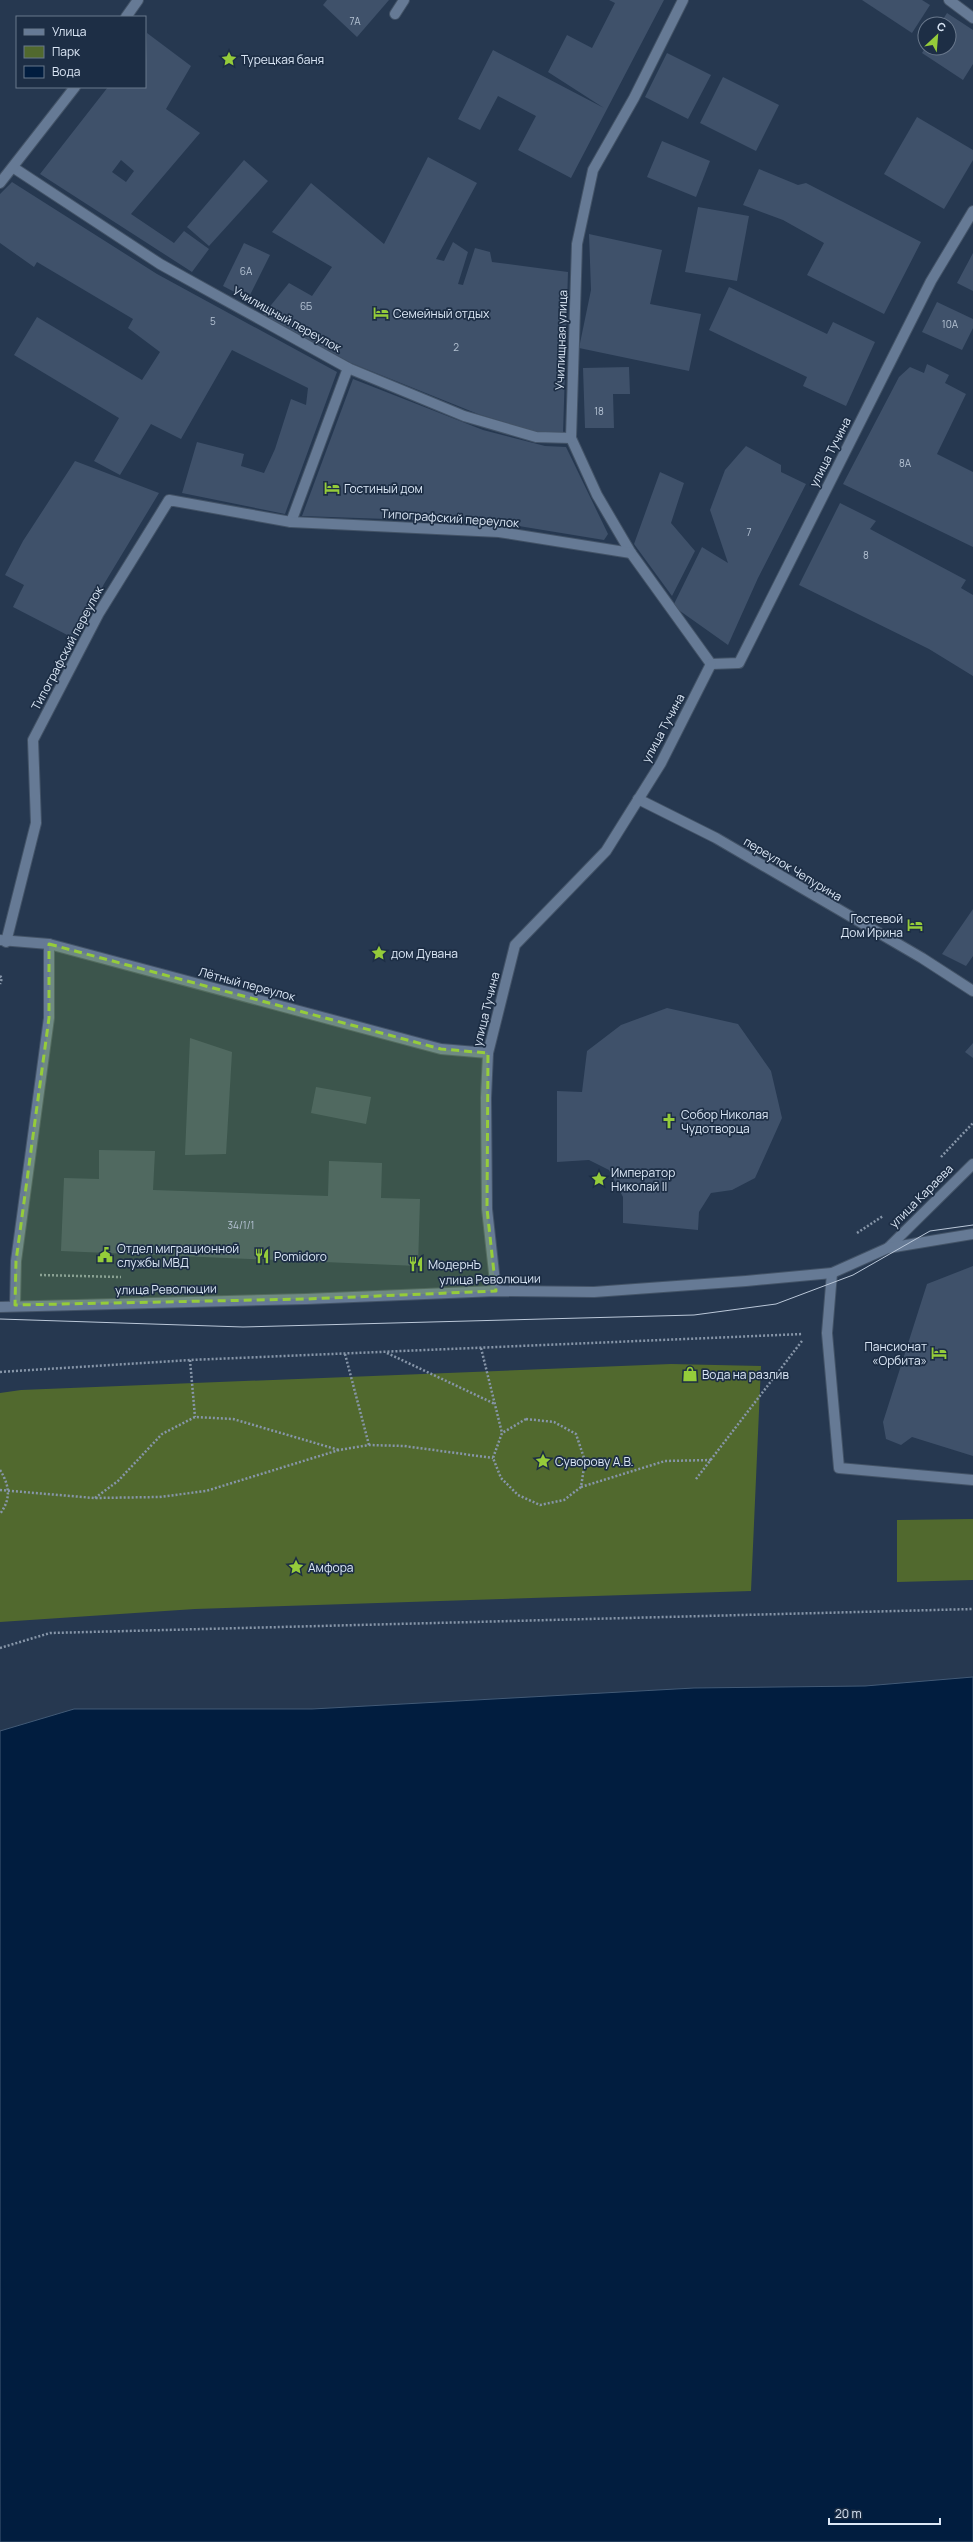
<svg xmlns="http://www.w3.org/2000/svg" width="973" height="2542" font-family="Manrope,sans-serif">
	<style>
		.green { fill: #51692e }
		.water { fill: #011d3f; stroke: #425a76 }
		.building { fill: #3f516a; fill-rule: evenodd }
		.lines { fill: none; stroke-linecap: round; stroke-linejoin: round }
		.minor-casing { stroke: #435367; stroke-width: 12 }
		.path { stroke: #8796a9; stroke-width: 2.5; stroke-dasharray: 2 2; stroke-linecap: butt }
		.minor { stroke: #667a95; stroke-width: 10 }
		.tram { stroke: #bbc8d9; stroke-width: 1 }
		.marked { fill: #95cc3a; fill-opacity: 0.2; stroke: #95cc3a; stroke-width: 3; stroke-dasharray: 8 5; stroke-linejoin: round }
		.labels { text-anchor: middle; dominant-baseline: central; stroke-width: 3.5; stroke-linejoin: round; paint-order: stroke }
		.number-label { font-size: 10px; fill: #b4c2d3 }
		.poi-label { font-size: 12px; fill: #dbe7f6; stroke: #1d2e45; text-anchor: start }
		.street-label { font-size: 12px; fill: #dbe7f6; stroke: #1d2e45 }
	</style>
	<rect width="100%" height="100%" fill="#263850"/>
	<g class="green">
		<path d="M671,1364l90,2 -10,225 -556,18 -195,13v-229l21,-3z"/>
		<path d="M973,1519v61l-76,2v-62z"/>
	</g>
	<path class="water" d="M973,1677v865h-973v-811l74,-22h238l382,-21 171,-2z"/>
	<g class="building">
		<path d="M327,0h62l-32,37 -34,-32z"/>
		<path d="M609,0h55l-93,178 -53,-28 18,-34 -38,-20 -18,34 -22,-11 35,-69 111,58 -56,-36 19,-37 25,13 23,-45z"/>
		<path d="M862,0h60l8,5 -18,28z"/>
		<path d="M947,13l26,17v34l-10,16 -41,-27 3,-5h24v-24h-9z"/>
		<path d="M147,33l44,33 -25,43 34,24 -69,81 43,29 10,-12 25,18 -17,23 -152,-98 68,-87h37zM121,160l13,11 -8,11 -14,-10z"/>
		<path d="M667,53l44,22 -23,44 -43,-22z"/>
		<path d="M723,77l56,28 -23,46 -56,-28z"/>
		<path d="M917,117l56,33v10l-29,49 -60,-35z"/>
		<path d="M662,141l48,20 -14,36 -49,-20z"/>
		<path d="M428,157l49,26 -41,76 8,2 9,-19 15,10 -10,32 5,1 12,-37 15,4 2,10 76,10 -5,162 -26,-2 -59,-18 -127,-51 -88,-48 26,-32 23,13 20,-29 -60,-35 39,-49 73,61z"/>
		<path d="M244,160l24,21 -59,65 -22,-19z"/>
		<path d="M759,169l39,16 8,-2 115,59 -37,72 -77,-39 17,-32 -41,-23 -40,-15z"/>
		<path d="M12,182l145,92 180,98 -52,142 -103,-21 15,-51 47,12 -3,12 23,7 11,-24 16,-50 15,6 2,-17 -76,-38 -51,89 -30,-15 -31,51 -26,-14 25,-43 -105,-63 23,-38 105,63 18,-28 -32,-24 5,-9 -96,-57 -3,5 -34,-24v-49z"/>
		<path d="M698,207l51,9 -12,65 -52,-9z"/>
		<path d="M589,234l73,16 -12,54 51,10 -12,57 -110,-23 12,-58z"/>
		<path d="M244,243l26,12 -22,44 -25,-13z"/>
		<path d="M973,253v38l-16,-8z"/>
		<path d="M729,287l98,47 6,-12 42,20 -29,64 -43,-20 4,-9 -98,-47z"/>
		<path d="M937,302l36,17v9l-11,22 -40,-18z"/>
		<path d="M927,364l22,11 -4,8 21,11 -29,60 36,18v75l-130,-63 56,-107 11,-10 14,6z"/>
		<path d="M629,367l1,27h-17l1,34h-29l-2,-60z"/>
		<path d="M353,379l130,51 62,16 21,1 42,87 -4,6 -104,-17 -198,-7z"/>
		<path d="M746,446l35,19v7l25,12 -48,94 -30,67 -55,-39 29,-59 26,16 -18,-53 15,-40z"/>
		<path d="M75,461l84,32 -55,91 -29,55 -62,-32 11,-22 -19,-10 18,-34z"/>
		<path d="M660,472l24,11 -13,40 24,28 -23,45 -38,-52z"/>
		<path d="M840,503l36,18 -6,8 96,51 -5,8 12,7v81l-44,-27 -130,-64z"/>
		<path d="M973,909v47l-7,10 -24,-12z"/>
		<path d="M667,1008l71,16 33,47 11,47 -27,60 -23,12 -21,3 -12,19 -1,18 -75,-7v-26l-14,-27 -20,-10 -32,2v-71l25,1 5,-41 34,-26z"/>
		<path d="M190,1038l42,14 -6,102 -41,1z"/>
		<path d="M973,1043v15l-8,-6z"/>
		<path d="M316,1087l55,10 -5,27 -55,-11z"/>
		<path d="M99,1150l56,1 -2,39 175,6 1,-35 53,2 -1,35 39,1 -2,67 -357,-15 3,-73 35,1z"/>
		<path d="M973,1266v190l-61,-19 -11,8 -15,-6 -3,-17 44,-138z"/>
	</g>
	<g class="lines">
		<defs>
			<g id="minor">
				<path d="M683,0l-49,98 -41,72 -16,74 -6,194 26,57 34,58 80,111"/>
				<path d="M949,0l24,18"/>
				<path d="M395,14l9,-14"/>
				<path d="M126,17l12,-17"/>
				<path d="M14,168l146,96 188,104 116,48 72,21 35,1"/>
				<path d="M0,183l75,-96"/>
				<path d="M291,522l57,-154"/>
				<path d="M711,664l28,-1 192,-382 42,-70"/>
				<path d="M638,799l78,39 206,120 51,33"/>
				<path d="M0,940l49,4 392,105 47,4"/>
				<path d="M6,942l30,-119 -3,-83 66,-127 70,-113 122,22 208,10 132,21"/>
				<path d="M888,1248l85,-84"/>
				<path d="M832,1273l-5,60 12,135 134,12"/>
				<path d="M496,1291l-9,-82 -1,-111 2,-45 27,-108 91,-94 55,-88 50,-99"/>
				<path d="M15,1305l1,-44 33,-243v-74"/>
				<path d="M0,1307l306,-8 190,-8 98,1 152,-11 86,-8 56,-25 85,-14"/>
			</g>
		</defs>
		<use href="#minor" class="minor-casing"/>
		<g class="path">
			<path d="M0,976l2,2 -2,6"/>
			<path d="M941,1157l32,-34"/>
			<path d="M857,1233l26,-17"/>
			<path d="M40,1275l81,2"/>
			<path d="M481,1348l21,85"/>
			<path d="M387,1353l108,51"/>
			<path d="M345,1354l24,91"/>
			<path d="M190,1360l5,57"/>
			<path d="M0,1372l190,-12 613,-26"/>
			<path d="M526,1419l28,3 22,12 9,27 -4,26 -17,13 -24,5 -22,-10 -17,-17 -8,-20 9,-25z"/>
			<path d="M0,1470c10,16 11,29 0,44"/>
			<path d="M696,1479l106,-138"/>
			<path d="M581,1487l84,-26 46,-1"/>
			<path d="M0,1490l94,8 65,-1 47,-6 133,-41 30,-5 35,1 89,12"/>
			<path d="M95,1498l23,-17 44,-47 33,-17 38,2 106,31"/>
			<path d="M0,1648l50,-15 923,-24"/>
		</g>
		<use href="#minor" class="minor"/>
		<path class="tram" d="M0,1319l243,8 451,-12 82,-11 77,-29 77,-44 43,-6"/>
	</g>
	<path class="marked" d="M49,944l392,105 47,4 -1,156 9,82 -190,8 -291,6 1,-44 33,-243z"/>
	<defs>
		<symbol id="sight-bare" viewBox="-9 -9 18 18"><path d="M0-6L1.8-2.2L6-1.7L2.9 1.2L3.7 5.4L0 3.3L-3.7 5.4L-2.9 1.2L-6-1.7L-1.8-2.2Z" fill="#95cc3a" stroke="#1d2e45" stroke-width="2.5" paint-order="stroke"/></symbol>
		<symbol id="hotel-bare" viewBox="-9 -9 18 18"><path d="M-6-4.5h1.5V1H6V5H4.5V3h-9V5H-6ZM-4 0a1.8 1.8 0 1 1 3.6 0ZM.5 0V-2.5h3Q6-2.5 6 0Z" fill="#95cc3a" stroke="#1d2e45" stroke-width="2.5" paint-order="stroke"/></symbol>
		<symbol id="church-bare" viewBox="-9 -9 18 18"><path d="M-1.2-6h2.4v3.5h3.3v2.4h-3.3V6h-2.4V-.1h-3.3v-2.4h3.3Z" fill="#95cc3a" stroke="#1d2e45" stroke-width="2.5" paint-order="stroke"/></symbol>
		<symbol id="civic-bare" viewBox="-9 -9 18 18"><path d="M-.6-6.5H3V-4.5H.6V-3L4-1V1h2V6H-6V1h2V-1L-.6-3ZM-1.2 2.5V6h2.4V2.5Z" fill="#95cc3a" stroke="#1d2e45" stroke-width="2.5" paint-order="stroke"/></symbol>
		<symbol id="restaurant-bare" viewBox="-9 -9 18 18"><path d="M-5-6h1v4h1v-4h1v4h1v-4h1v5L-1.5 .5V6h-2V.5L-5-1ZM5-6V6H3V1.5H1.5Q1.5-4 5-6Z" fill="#95cc3a" stroke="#1d2e45" stroke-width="2.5" paint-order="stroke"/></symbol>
		<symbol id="shop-bare" viewBox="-9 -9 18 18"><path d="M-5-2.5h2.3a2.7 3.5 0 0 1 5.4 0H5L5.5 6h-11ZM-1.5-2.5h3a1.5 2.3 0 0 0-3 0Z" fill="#95cc3a" stroke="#1d2e45" stroke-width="2.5" paint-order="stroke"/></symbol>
	</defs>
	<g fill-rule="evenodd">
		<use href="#sight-bare" x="218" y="48" width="22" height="22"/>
		<use href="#hotel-bare" x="370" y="302" width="22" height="22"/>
		<use href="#hotel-bare" x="321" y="477" width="22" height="22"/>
		<use href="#hotel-bare" x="904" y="914" width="22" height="22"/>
		<use href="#sight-bare" x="368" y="942" width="22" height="22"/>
		<use href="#church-bare" x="658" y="1110" width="22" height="22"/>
		<use href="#sight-bare" x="588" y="1168" width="22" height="22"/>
		<use href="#civic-bare" x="94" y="1244" width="22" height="22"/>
		<use href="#restaurant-bare" x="251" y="1245" width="22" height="22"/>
		<use href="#restaurant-bare" x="405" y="1253" width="22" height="22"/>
		<use href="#hotel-bare" x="928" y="1342" width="22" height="22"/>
		<use href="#shop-bare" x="679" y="1363" width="22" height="22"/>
		<use href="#sight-bare" x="532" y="1450" width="22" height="22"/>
		<use href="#sight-bare" x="285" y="1556" width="22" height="22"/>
	</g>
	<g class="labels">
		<g class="number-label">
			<text x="355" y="21">7А</text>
			<text x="246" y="271">6А</text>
			<text x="306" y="306">6Б</text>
			<text x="213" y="321">5</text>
			<text x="950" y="324">10А</text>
			<text x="456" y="347">2</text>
			<text x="599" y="411">18</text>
			<text x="905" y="463">8А</text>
			<text x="749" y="532">7</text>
			<text x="866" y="555">8</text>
			<text x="241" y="1225">34/1/1</text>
		</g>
		<g class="poi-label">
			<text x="241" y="59">Турецкая баня</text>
			<text x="393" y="313">Семейный отдых</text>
			<text x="344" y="488">Гостиный дом</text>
			<text x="903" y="918" text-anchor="end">Гостевой<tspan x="903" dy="14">Дом Ирина</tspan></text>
			<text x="391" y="953">дом Дувана</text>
			<text x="681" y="1114">Собор Николая<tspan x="681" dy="14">Чудотворца</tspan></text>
			<text x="611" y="1172">Император<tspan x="611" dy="14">Николай II</tspan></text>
			<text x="117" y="1248">Отдел миграционной<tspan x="117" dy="14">службы МВД</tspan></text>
			<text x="274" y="1256">Pomidoro</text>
			<text x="428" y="1264">МодернЪ</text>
			<text x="927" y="1346" text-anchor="end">Пансионат<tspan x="927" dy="14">«Орбита»</tspan></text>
			<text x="702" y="1374">Вода на разлив</text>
			<text x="555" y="1461">Суворову А.В.</text>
			<text x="308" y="1567">Амфора</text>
		</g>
		<g class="street-label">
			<text transform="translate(287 319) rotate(29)">Училищный переулок</text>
			<text transform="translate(561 340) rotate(-88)">Училищная улица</text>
			<text transform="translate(830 452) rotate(-63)">улица Тучина</text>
			<text transform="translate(450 518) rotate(4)">Типографский переулок</text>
			<text transform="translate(67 648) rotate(-62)">Типографский переулок</text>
			<text transform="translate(663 728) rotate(-62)">улица Тучина</text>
			<text transform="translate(793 869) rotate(31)">переулок Чепурина</text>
			<text transform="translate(247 984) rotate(15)">Лётный переулок</text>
			<text transform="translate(486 1009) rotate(-76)">улица Тучина</text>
			<text transform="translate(921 1196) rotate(-45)">улица Караева</text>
			<text transform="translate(490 1279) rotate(-1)">улица Революции</text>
			<text transform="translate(166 1289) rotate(-1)">улица Революции</text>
		</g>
	</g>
	<rect x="16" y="16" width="130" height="72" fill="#1d2e45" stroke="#69788c"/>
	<rect x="24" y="29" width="20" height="6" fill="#667a95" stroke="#69788c"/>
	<text x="52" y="36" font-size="12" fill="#dbe7f6">Улица</text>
	<rect x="24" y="46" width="20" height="12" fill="#51692e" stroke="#69788c"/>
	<text x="52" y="56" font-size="12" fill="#dbe7f6">Парк</text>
	<rect x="24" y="66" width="20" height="12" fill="#011d3f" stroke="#69788c"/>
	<text x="52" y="76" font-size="12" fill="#dbe7f6">Вода</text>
	<g transform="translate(937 36) rotate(26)"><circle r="19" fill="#1d2e45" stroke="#69788c"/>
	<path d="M0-3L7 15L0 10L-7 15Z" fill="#95cc3a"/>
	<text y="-6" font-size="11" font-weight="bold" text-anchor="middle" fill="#dbe7f6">С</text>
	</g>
	<path d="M829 2518v6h111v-6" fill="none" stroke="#dbe7f6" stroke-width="2"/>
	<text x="835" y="2518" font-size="12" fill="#dbe7f6" stroke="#1d2e45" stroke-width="3" paint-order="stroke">20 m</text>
</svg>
